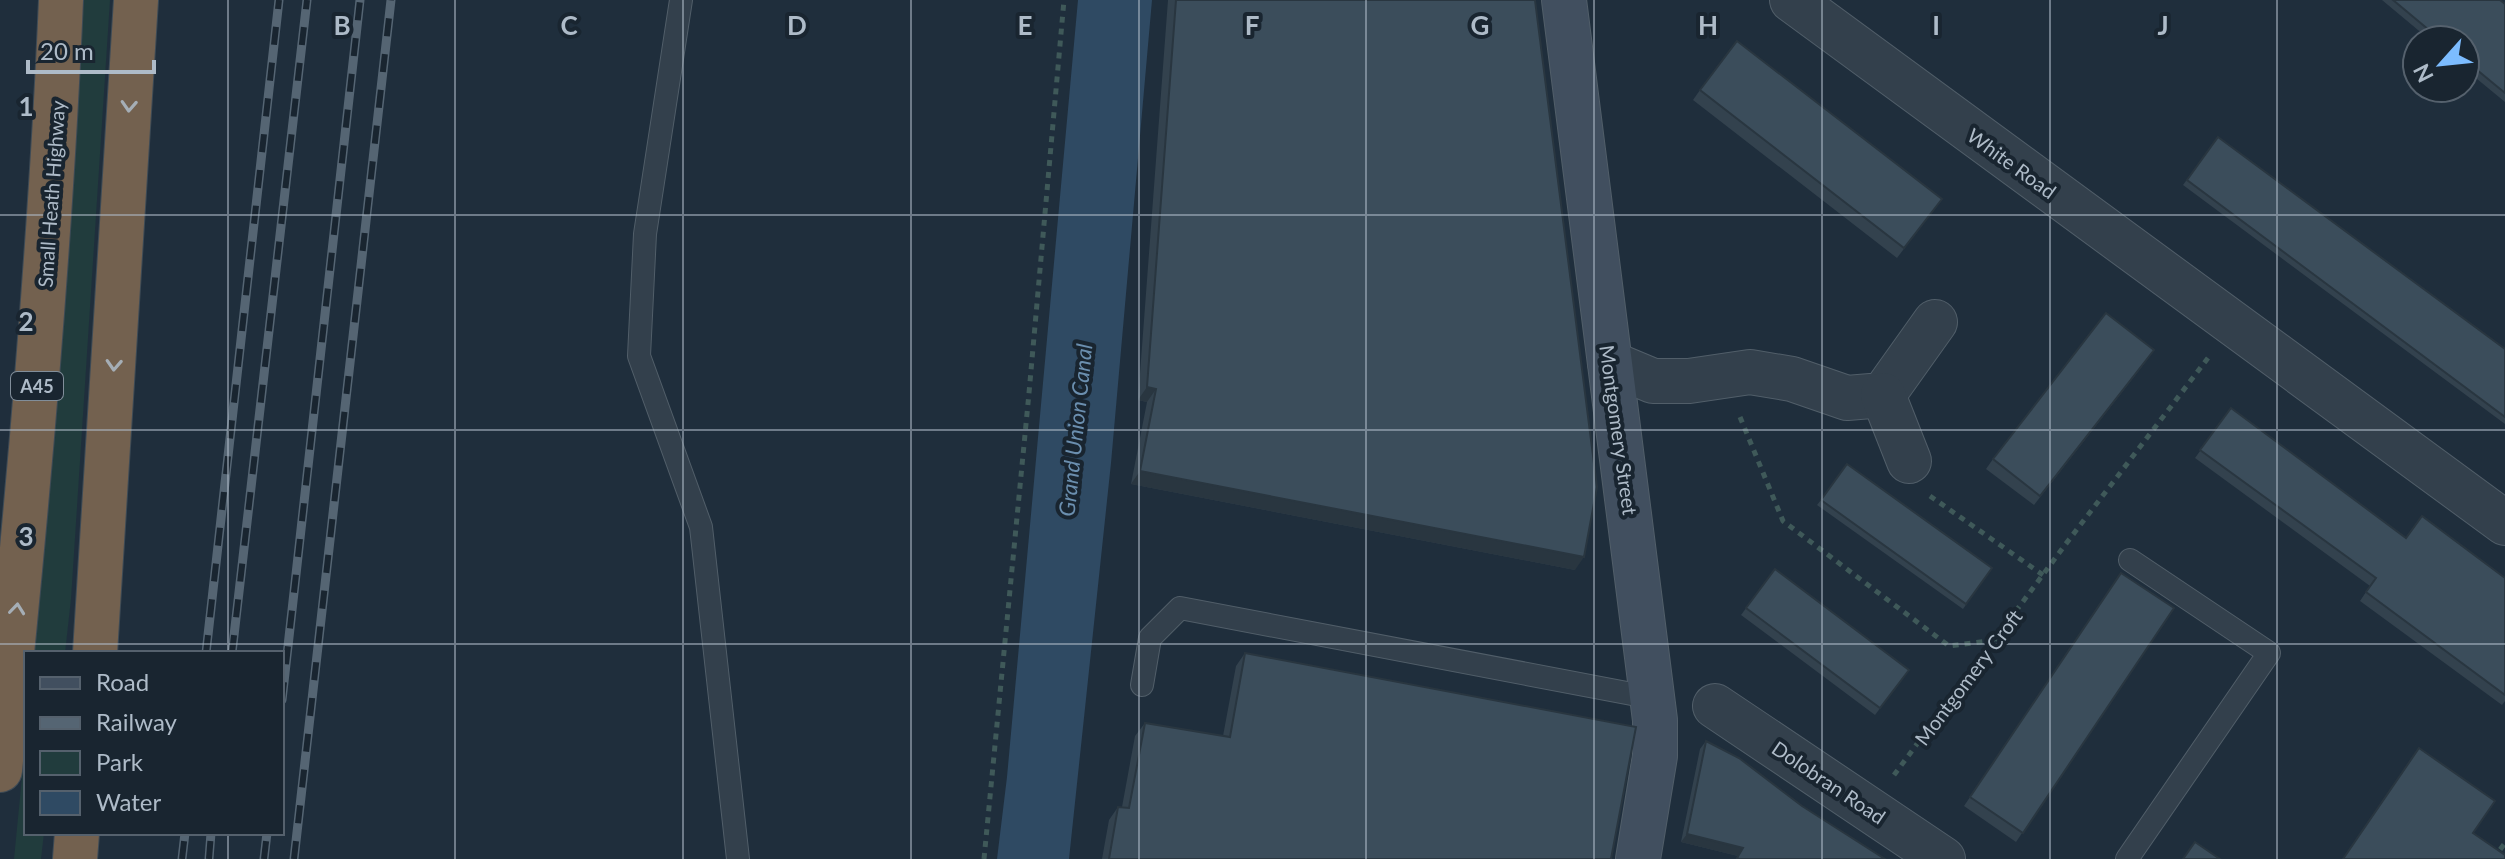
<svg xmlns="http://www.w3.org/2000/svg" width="2505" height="859" font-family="Lato,sans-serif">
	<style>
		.green { fill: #213c3d }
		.water { fill: #2f4a63 }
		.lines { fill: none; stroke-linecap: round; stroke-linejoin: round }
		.lane-casing { stroke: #515e69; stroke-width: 24 }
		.street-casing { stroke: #515e69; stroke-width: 46 }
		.secondary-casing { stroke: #515e69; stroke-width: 46 }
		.highway-casing { stroke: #3e4b56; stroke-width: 46 }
		.path { stroke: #3f5959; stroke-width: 5; stroke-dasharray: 6 6; stroke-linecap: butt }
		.lane { stroke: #33404c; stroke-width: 22 }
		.street { stroke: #33404c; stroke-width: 44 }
		.secondary { stroke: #414f5f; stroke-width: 44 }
		.highway { stroke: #73614f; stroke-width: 44 }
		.rail-casing { stroke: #556573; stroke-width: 9 }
		.rail { stroke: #192530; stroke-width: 6; stroke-dasharray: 18; stroke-linecap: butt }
		.wall { fill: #33424e }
		.shaded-wall { fill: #293640 }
		.building { fill: #3b4d5b; stroke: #293640; stroke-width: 2 }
		.oneway { stroke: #a5aeb6 }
		.grid { fill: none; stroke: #aebbc8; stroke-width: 2; stroke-opacity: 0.55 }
		.labels { text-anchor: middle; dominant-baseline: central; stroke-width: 8; stroke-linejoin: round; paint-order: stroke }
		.shield { fill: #192530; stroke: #818e9a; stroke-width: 2 }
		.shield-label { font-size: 18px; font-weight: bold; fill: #aebbc8 }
		.street-label { font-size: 20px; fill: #aebbc8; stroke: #192530 }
		.water-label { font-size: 22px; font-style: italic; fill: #6b8faf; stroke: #192530 }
		.grid-label { font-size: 26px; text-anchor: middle; font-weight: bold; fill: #aebbc8; stroke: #192530; stroke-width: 8; stroke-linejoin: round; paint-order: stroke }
	</style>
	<rect width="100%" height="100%" fill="#1f2e3c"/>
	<g class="green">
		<path d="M84,0h26l-39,599 -6,54h-31z"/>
		<path d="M26,736v97h18l-3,26h-27z"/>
	</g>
	<path class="water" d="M1078,0h74l-41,463 -42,396h-72l10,-82z"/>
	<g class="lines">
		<defs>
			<g id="lane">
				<path d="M681,0l-36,234 -6,122 62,171 37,332"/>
				<path d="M1142,685l8,-47 30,-30 473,90"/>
				<path d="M2127,859l142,-206 -139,-93"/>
			</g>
			<g id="street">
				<path d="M1792,0l713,523"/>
				<path d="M1610,363l43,18h36l61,-9 42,7 55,19 36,-3 52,-73"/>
				<path d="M1883,395l26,66"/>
				<path d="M1715,706l228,153"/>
			</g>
			<path id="secondary" d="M1564,0l91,720v36l-17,103"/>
			<g id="highway">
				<path d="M95,653l41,-653"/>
				<path d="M0,770c27,-256 50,-512 61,-770"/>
				<path d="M75,859l2,-26"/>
			</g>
		</defs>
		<use href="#lane" class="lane-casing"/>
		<use href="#street" class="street-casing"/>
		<use href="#secondary" class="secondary-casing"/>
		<use href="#highway" class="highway-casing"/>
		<g class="path">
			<path d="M1740,417l43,104 166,125 46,-6"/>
			<path d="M1930,496l113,79"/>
			<path d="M1894,775l171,-230 143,-187"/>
			<path d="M984,859l45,-466 35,-393"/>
			<path d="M2493,859l12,-16"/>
		</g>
		<use href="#lane" class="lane"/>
		<use href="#street" class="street"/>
		<use href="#secondary" class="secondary"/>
		<use href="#highway" class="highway"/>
		<defs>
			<g id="rail">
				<path d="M206,653l73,-653"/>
				<path d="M232,653l75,-653"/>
				<path d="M282,700l78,-700"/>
				<path d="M182,859l3,-26"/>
				<path d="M209,859l2,-26"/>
				<path d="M264,859l3,-26"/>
				<path d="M294,859l97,-859"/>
			</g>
		</defs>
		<use href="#rail" class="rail-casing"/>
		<use href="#rail" class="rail"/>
	</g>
	<g class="wall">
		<path d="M1168,0h367l40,570 -444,-86 16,-82 -9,-2z"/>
		<path d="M2382,0h118l5,4v98l-40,-33v-29h-35z"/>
		<path d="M1700,90l235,118 -38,50 -204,-158z"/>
		<path d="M2218,137l287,212v75l-322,-239z"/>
		<path d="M2147,360l-113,145 -48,-36 7,-10z"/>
		<path d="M2231,408l175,130 99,40v123l-3,4 -142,-104 10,-15 -175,-128z"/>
		<path d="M1821,500l171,68 -29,41 -146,-104z"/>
		<path d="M1775,569l134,101 -34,45 -134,-100z"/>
		<path d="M2121,573l53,35 -158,234 -52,-36z"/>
		<path d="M1245,653l366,206h-509l7,-39 9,-13h4l13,-71 10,-13 78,13 13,-70z"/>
		<path d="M1706,741l96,65 83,53h-149l2,-3 -57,-14 19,-93z"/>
	</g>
	<g class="shaded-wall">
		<path d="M1147,387l9,2 -9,13 -9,-2z"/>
		<path d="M1140,471l444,86 -9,13 -444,-86z"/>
		<path d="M1687,834l56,14 -5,8 -57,-14z"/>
	</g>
	<g class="building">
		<path d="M1176,0h359l62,487 -13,70 -444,-86 16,-82 -9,-2z"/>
		<path d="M2393,0h107l5,4v89l-40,-33v-20h-24z"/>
		<path d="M1737,41l205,158 -38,49 -204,-158z"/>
		<path d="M2218,137l287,212v68l-318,-237z"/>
		<path d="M2106,313l48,37 -114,146 -47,-37z"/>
		<path d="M2231,408l175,130 16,-22 83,62v117l-139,-103 10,-14 -176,-128z"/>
		<path d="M1847,464l145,104 -26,36 -145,-104z"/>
		<path d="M1775,569l134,101 -29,38 -134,-100z"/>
		<path d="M2121,573l53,35 -151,225 -53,-36z"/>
		<path d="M1245,653l391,74 -25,132h-502l9,-52 11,1 16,-85 85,14z"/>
		<path d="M1706,741l33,17 63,48 83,53h-146l-2,-1 6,-10 -56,-14z"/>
		<path d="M2419,748l76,53 -22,32 32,22v4h-162z"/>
		<path d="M2195,842l25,17h-37z"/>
	</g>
	<defs><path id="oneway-chevron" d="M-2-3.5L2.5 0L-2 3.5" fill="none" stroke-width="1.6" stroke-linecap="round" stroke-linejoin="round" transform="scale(2)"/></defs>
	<g class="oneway">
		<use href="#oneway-chevron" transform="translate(129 106) rotate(93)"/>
		<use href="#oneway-chevron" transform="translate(114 365) rotate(93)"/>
		<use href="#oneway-chevron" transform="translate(17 609) rotate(-84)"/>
	</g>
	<path class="grid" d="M228,0v653M455,0v859M683,0v859M911,0v859M1139,0v859M1366,0v859M1594,0v859M1822,0v859M2050,0v859M2277,0v859M0,215h2505M0,430h2505M0,644h2505M228,833v26"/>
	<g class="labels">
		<rect class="shield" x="11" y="372" width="52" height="28" rx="6"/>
		<g class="shield-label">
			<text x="37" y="386">A45</text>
		</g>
		<g class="street-label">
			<text transform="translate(2012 163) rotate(36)">White Road</text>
			<text transform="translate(51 194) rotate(-86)">Small Heath Highway</text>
			<text transform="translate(1619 430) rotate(82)">Montgomery Street</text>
			<text transform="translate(1968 677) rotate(-53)">Montgomery Croft</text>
			<text transform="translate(1829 782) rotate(34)">Dolobran Road</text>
		</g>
		<g class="water-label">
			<text transform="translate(1075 430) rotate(-84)">Grand Union Canal</text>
		</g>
	</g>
	<g class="grid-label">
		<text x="342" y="35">B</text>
		<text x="569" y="35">C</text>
		<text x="797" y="35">D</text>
		<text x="1025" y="35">E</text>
		<text x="1252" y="35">F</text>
		<text x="1480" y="35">G</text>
		<text x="1708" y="35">H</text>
		<text x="1936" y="35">I</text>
		<text x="2163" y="35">J</text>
		<text x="26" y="116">1</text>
		<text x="26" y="331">2</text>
		<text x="26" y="546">3</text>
	</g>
	<rect x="24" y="651" width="260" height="184" fill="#192530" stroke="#55616d" stroke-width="2"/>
	<rect x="40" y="677" width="40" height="12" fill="#414f5f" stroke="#55616d" stroke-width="2"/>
	<text x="96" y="691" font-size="24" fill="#aebbc8">Road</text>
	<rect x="40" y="717" width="40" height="12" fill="#556573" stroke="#55616d" stroke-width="2"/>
	<text x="96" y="731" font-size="24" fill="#aebbc8">Railway</text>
	<rect x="40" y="751" width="40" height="24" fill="#213c3d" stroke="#55616d" stroke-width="2"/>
	<text x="96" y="771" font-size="24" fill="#aebbc8">Park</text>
	<rect x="40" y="791" width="40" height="24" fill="#2f4a63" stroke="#55616d" stroke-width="2"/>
	<text x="96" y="811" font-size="24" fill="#aebbc8">Water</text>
	<g transform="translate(2441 64) rotate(243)"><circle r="38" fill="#192530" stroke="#55616d" stroke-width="2"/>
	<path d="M0-6L14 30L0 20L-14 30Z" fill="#7cbcff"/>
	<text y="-12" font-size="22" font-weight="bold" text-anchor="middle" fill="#aebbc8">N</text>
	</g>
	<path d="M28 60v12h126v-12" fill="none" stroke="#aebbc8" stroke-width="4"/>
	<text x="40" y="60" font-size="24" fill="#aebbc8" stroke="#192530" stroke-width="6" paint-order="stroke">20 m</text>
</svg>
